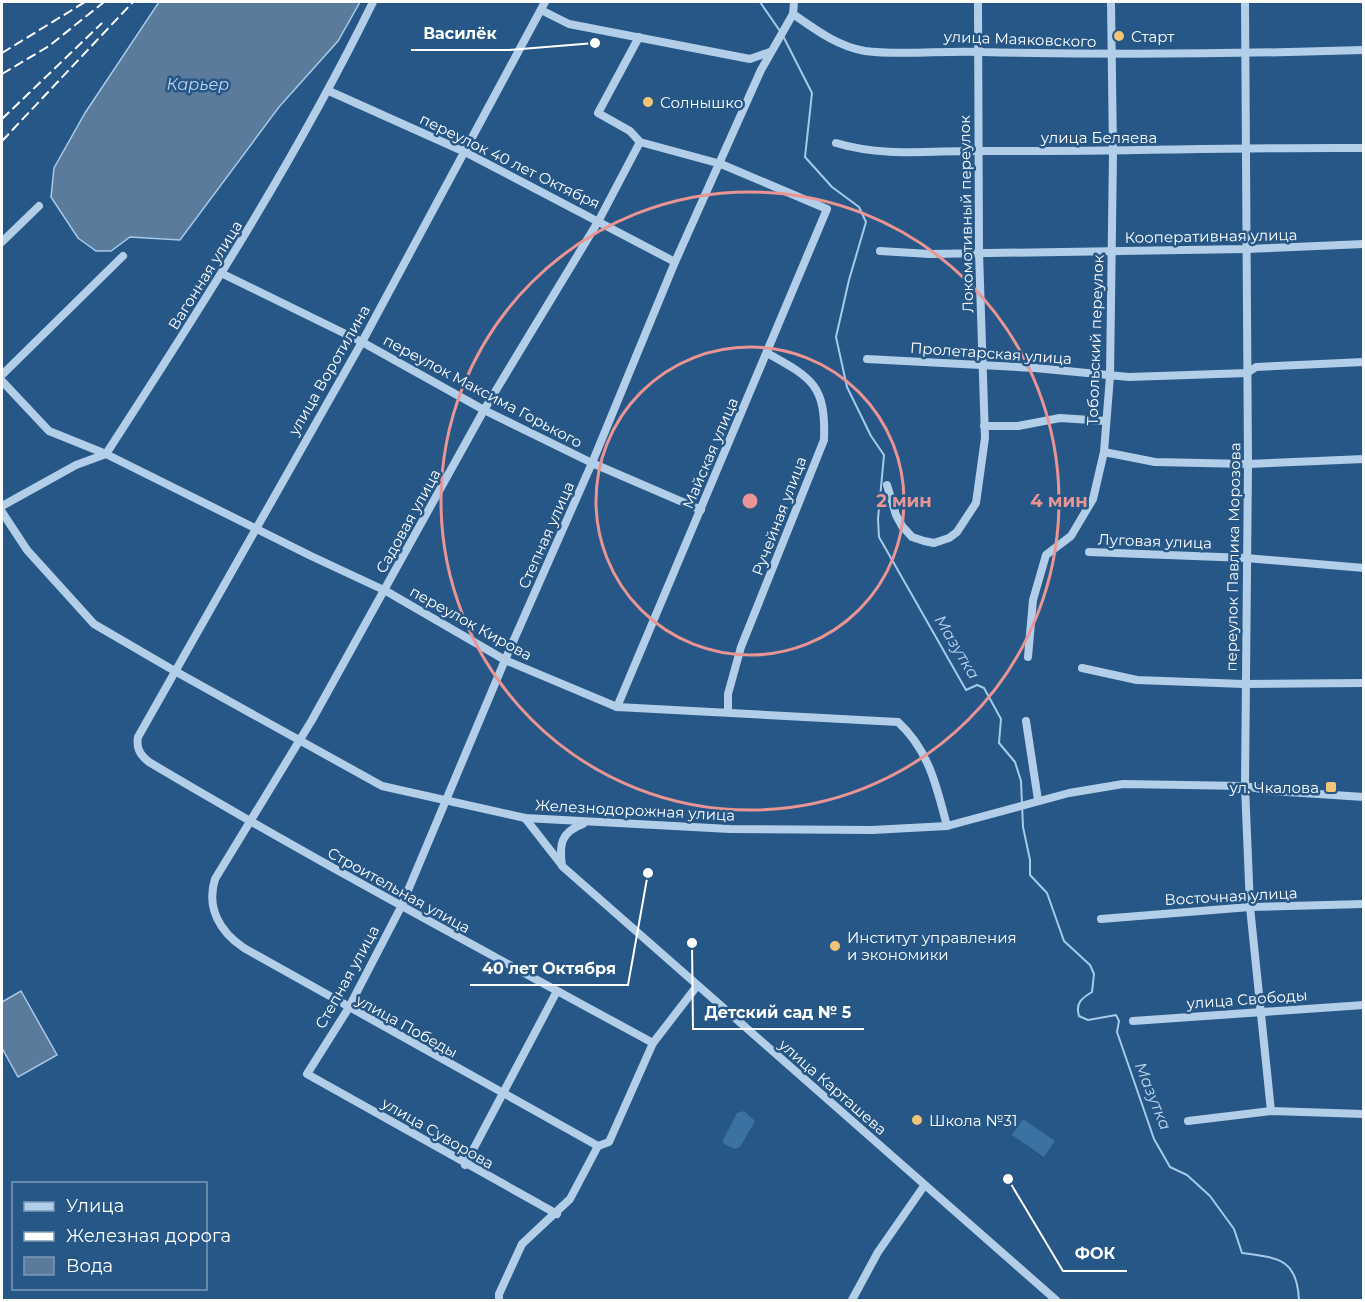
<svg xmlns="http://www.w3.org/2000/svg" width="1365" height="1302" font-family="Montserrat,sans-serif">
	<style>
		.green { fill: #3b72a2 }
		.water { fill: #5a7b9b; stroke: #a6cae9; stroke-width: 1.5 }
		.lines { fill: none; stroke-linecap: round; stroke-linejoin: round }
		.stream { stroke: #a6cae9; stroke-width: 2 }
		.minor { stroke: #b2cee8; stroke-width: 8 }
		.rail { stroke: #fff; stroke-width: 2; stroke-dasharray: 10 4.5; stroke-linecap: butt }
		.ring { fill: none; stroke: #ea9494; stroke-width: 3 }
		.poi-dot { fill: #f1c477; stroke: #275786; stroke-width: 2 }
		.labels { text-anchor: middle; dominant-baseline: central; stroke-width: 5; stroke-linejoin: round; paint-order: stroke }
		.poi-label { font-size: 15px; fill: #fff; stroke: #275786; text-anchor: start }
		.street-label { font-size: 15px; fill: #fff; stroke: #275786 }
		.water-label { font-size: 16px; font-style: italic; fill: #bdd8ef; stroke: #275786 }
		.centre { fill: #ea9494; stroke: #275786; stroke-width: 3 }
		.ring-label { font-size: 18px; text-anchor: middle; font-weight: bold; fill: #ea9494; stroke: #275786; stroke-width: 5; stroke-linejoin: round; paint-order: stroke }
		.leader { fill: none; stroke: #fff; stroke-width: 2 }
		.callout-dot { fill: #fff; stroke: #275786; stroke-width: 2 }
		.callout-label { font-size: 16px; text-anchor: middle; font-weight: bold; fill: #fff; stroke: #275786; stroke-width: 5; stroke-linejoin: round; paint-order: stroke }
	</style>
	<rect width="100%" height="100%" fill="#275786"/>
	<g class="green">
		<path d="M744,1111l11,10 -15,26 -5,2 -11,-5 -1,-4 14,-27z"/>
		<path d="M1023,1119l32,22 -11,16 -32,-22z"/>
	</g>
	<g class="water">
		<path d="M159,2h201l-22,39 -59,66 -99,133 -50,-3 -19,14h-15l-18,-13 -27,-41 3,-29 31,-55z"/>
		<path d="M21,991l36,64 -39,22 -16,-29v-46z"/>
	</g>
	<g class="lines">
		<g class="stream">
			<path d="M760,2l20,29"/>
			<path d="M783,36l29,57 -7,64 27,30 27,20 7,15 -17,58 -13,57 11,50 24,49 13,19 -6,64 1,18 87,153 11,-5 7,3 17,31 -2,24 16,19 6,19 2,46 7,33v15l17,18 17,48 26,24 4,9 -2,18c-10,6 -17,11 -13,24l9,4 28,-5 3,6 -2,11 37,107 16,28 17,8 23,21 24,33 8,24c36,5 55,5 57,47"/>
		</g>
		<g class="minor">
			<path d="M545,2l-183,340 -224,395c-2,11 2,18 11,25 165,98 335,189 504,281"/>
			<path d="M1245,2l3,462 -3,322 5,121 21,204"/>
			<path d="M541,10l28,14 181,35 20,-7"/>
			<path d="M793,14c23,16 44,32 72,37 35,5 81,-1 118,1 127,3 253,2 381,-2"/>
			<path d="M329,91l136,61 210,110"/>
			<path d="M836,143c50,15 98,7 149,8 126,1 252,-4 379,-3"/>
			<path d="M2,242l37,-36"/>
			<path d="M880,251l50,3 316,-5 118,-5"/>
			<path d="M223,274l139,68 122,68 108,53 109,47"/>
			<path d="M867,359l168,9 94,9 118,-4 9,-6 108,-5"/>
			<path d="M2,375l121,-119"/>
			<path d="M2,381l47,50 57,23 205,102 75,35 119,69 112,47 281,15c31,28 39,66 49,104"/>
			<path d="M984,426h34l42,-8 46,3"/>
			<path d="M1104,452l51,10 93,2 116,-5"/>
			<path d="M887,485l9,30 6,11 10,11 12,4 10,2 15,-5 8,-6 19,-29 9,-65 -6,-186 -1,-250"/>
			<path d="M2,506l74,-41 30,-11c96,-148 190,-295 267,-452"/>
			<path d="M2,512l25,38 67,74 79,46 209,116 143,32 205,11 142,1 75,-4 122,-33 54,-9 122,2 27,5 92,6"/>
			<path d="M1089,552l157,6 118,10"/>
			<path d="M1028,657l5,-57 13,-45 25,-19 22,-37 11,-47 6,-76 3,-224 -2,-150"/>
			<path d="M1082,668l55,12 107,4 120,-1"/>
			<path d="M617,707l210,-498 -106,-45 -81,-22 -10,-11 -32,-18 41,-76"/>
			<path d="M728,712v-18l13,-47 83,-207c2,-55 -12,-62 -57,-87"/>
			<path d="M1026,721l12,79"/>
			<path d="M525,818l36,46"/>
			<path d="M583,824c-22,8 -24,20 -21,42l494,434"/>
			<path d="M1101,919l149,-12 114,-3"/>
			<path d="M1133,1021l231,-16"/>
			<path d="M1188,1121l83,-10 93,3"/>
			<path d="M598,1146l-354,-198c-24,-16 -38,-40 -29,-69l97,-159 172,-310 115,-190 41,-78"/>
			<path d="M465,1165l92,-174"/>
			<path d="M557,1214l-250,-140 41,-65 53,-102 104,-247 87,-197 83,-201 86,-192 32,-56 1,-12"/>
			<path d="M499,1300v-6l23,-50 48,-45 28,-53 11,-4 44,-99 44,-57"/>
			<path d="M852,1300l26,-48 46,-66"/>
		</g>
		<g class="rail">
			<path d="M2,53l83,-51"/>
			<path d="M2,74l47,-28 55,-44"/>
			<path d="M2,119l100,-96"/>
			<path d="M2,141l131,-139"/>
		</g>
	</g>
	<g class="ring">
		<circle cx="750" cy="501" r="154"/>
		<circle cx="750" cy="501" r="309"/>
	</g>
	<g class="poi-dot">
		<circle cx="1119" cy="36" r="6"/>
		<circle cx="648" cy="102" r="6"/>
		<rect x="1325" y="781" width="12" height="12" rx="3"/>
		<circle cx="835" cy="946" r="6"/>
		<circle cx="917" cy="1120" r="6"/>
	</g>
	<g class="labels">
		<g class="poi-label">
			<text x="1131" y="36">Старт</text>
			<text x="660" y="102">Солнышко</text>
			<text x="1319" y="787" text-anchor="end">ул. Чкалова</text>
			<text x="847" y="937">Институт управления<tspan x="847" dy="17">и экономики</tspan></text>
			<text x="929" y="1120">Школа №31</text>
		</g>
		<g class="street-label">
			<text transform="translate(1020 39) rotate(2)">улица Маяковского</text>
			<text x="1099" y="137">улица Беляева</text>
			<text transform="translate(510 161) rotate(26)">переулок 40 лет Октября</text>
			<text transform="translate(966 214) rotate(-91)">Локомотивный переулок</text>
			<text transform="translate(1211 236) rotate(-1)">Кооперативная улица</text>
			<text transform="translate(205 275) rotate(-58)">Вагонная улица</text>
			<text transform="translate(1095 340) rotate(-88)">Тобольский переулок</text>
			<text transform="translate(991 353) rotate(4)">Пролетарская улица</text>
			<text transform="translate(329 370) rotate(-60)">улица Воротилина</text>
			<text transform="translate(483 391) rotate(28)">переулок Максима Горького</text>
			<text transform="translate(710 453) rotate(-67)">Майская улица</text>
			<text transform="translate(779 516) rotate(-69)">Ручейная улица</text>
			<text transform="translate(408 521) rotate(-61)">Садовая улица</text>
			<text transform="translate(546 535) rotate(-66)">Степная улица</text>
			<text transform="translate(1155 541) rotate(2)">Луговая улица</text>
			<text transform="translate(1233 557) rotate(-89)">переулок Павлика Морозова</text>
			<text transform="translate(471 623) rotate(29)">переулок Кирова</text>
			<text transform="translate(635 810) rotate(3)">Железнодорожная улица</text>
			<text transform="translate(399 890) rotate(29)">Строительная улица</text>
			<text transform="translate(1231 896) rotate(-3)">Восточная улица</text>
			<text transform="translate(347 977) rotate(-61)">Степная улица</text>
			<text transform="translate(1247 999) rotate(-4)">улица Свободы</text>
			<text transform="translate(407 1026) rotate(29)">улица Победы</text>
			<text transform="translate(833 1087) rotate(41)">улица Карташева</text>
			<text transform="translate(438 1133) rotate(30)">улица Суворова</text>
		</g>
		<g class="water-label">
			<text x="198" y="84">Карьер</text>
			<text transform="translate(957 647) rotate(59)">Мазутка</text>
			<text transform="translate(1153 1096) rotate(68)">Мазутка</text>
		</g>
	</g>
	<circle cx="750" cy="501" r="9" class="centre"/>
	<g class="ring-label">
		<text x="904" y="507">2 мин</text>
		<text x="1059" y="507">4 мин</text>
	</g>
	<path class="leader" d="M595 43L509 50H411M648 873L628 985H470M692 943L693 1029H864M1008 1179L1063 1271H1127"/>
	<g class="callout-dot">
		<circle cx="595" cy="43" r="6"/>
		<circle cx="648" cy="873" r="6"/>
		<circle cx="692" cy="943" r="6"/>
		<circle cx="1008" cy="1179" r="6"/>
	</g>
	<g class="callout-label">
		<text x="460" y="39">Василёк</text>
		<text x="549" y="974">40 лет Октября</text>
		<text x="778" y="1018">Детский сад № 5</text>
		<text x="1095" y="1259">ФОК</text>
	</g>
	<rect width="1365" height="1302" fill="none" stroke="#ffffff" stroke-width="6"/>
	<rect x="12" y="1182" width="195" height="108" fill="#275786" stroke="#7d9ab6" stroke-width="1.5"/>
	<rect x="24" y="1202" width="30" height="9" fill="#b2cee8" stroke="#7d9ab6" stroke-width="1.5"/>
	<text x="66" y="1212" font-size="18" fill="#ffffff">Улица</text>
	<rect x="24" y="1232" width="30" height="9" fill="#ffffff" stroke="#7d9ab6" stroke-width="1.5"/>
	<text x="66" y="1242" font-size="18" fill="#ffffff">Железная дорога</text>
	<rect x="24" y="1257" width="30" height="18" fill="#5a7b9b" stroke="#7d9ab6" stroke-width="1.5"/>
	<text x="66" y="1272" font-size="18" fill="#ffffff">Вода</text>
</svg>
